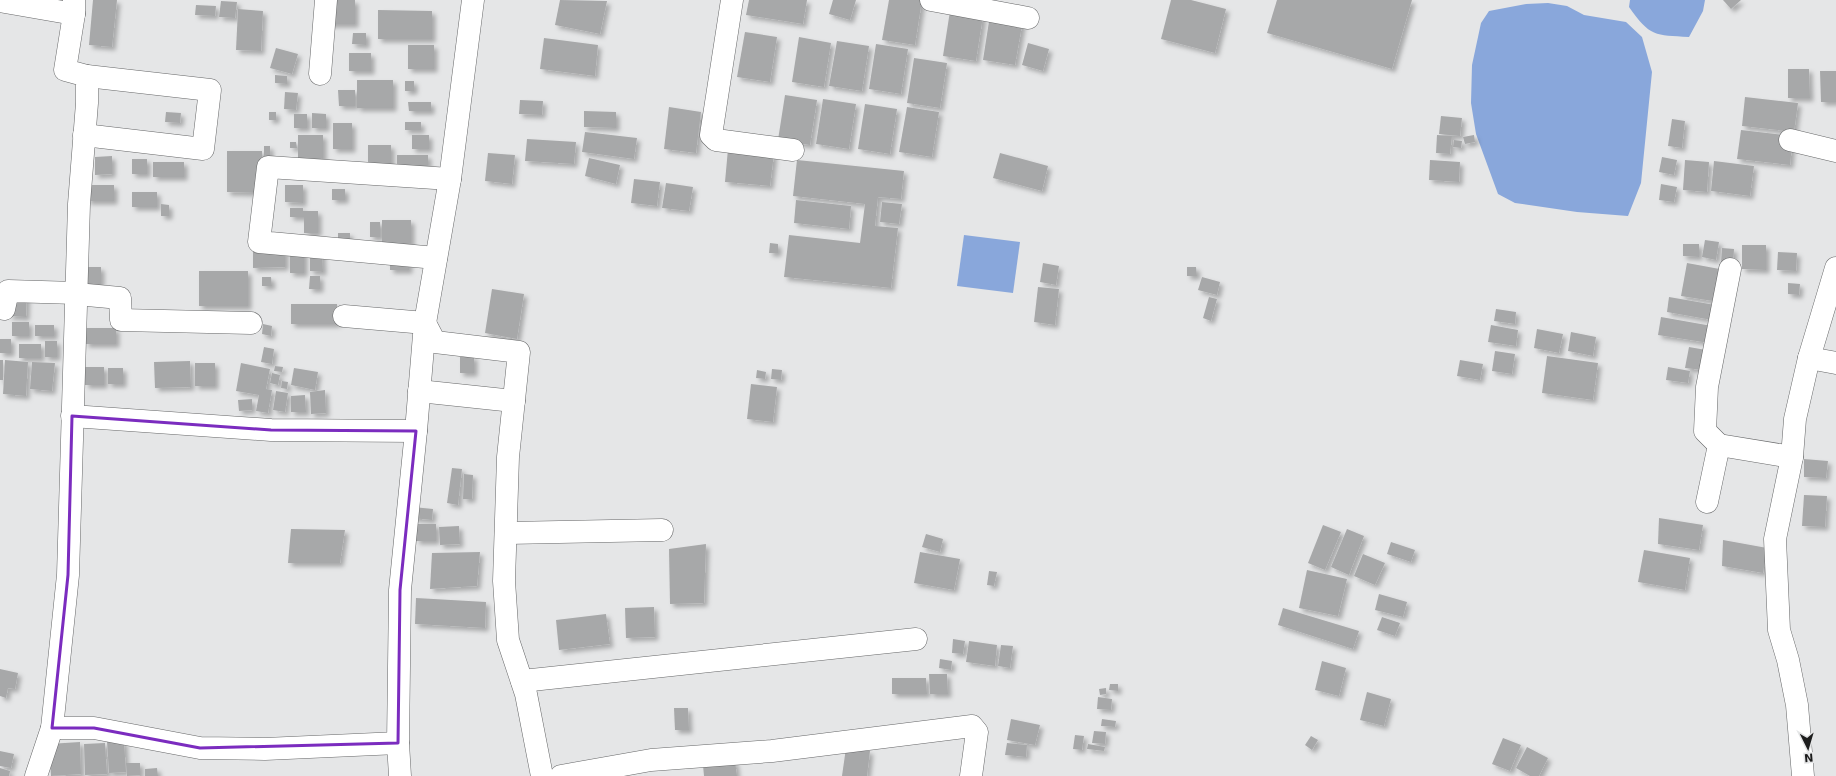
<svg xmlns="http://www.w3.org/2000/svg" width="1836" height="776" font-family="'DejaVu Sans',sans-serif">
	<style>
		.water { fill: #89a7db }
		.building { fill: #a7a8a9; filter: url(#shadow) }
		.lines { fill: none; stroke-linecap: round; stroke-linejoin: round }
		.street-casing { stroke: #666768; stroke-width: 23 }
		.street { stroke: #fff; stroke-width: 22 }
		.marked { fill: none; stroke: #7b2cbf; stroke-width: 3; stroke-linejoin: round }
	</style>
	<defs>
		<filter id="shadow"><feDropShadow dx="3.5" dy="3.5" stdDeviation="2" flood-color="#0004"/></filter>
	</defs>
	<rect width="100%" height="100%" fill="#e5e6e7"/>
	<g class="water">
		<path d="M1630,0h75l-2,11 -14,26c-34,-2 -39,0 -60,-30z"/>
		<path d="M1548,3l19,3 17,9 42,7 16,15 10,35 -11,111 -13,33 -51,-4 -62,-9 -17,-9 -22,-60 -5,-31 1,-38 9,-42 8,-12 37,-7z"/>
		<path d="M964,235l56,7 -7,51 -56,-7z"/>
	</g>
	<g class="building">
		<path d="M93,0h24l-5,47 -23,-2z"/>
		<rect x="320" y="0" width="35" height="24"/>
		<path d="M560,0l47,1 -7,33 -45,-9z"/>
		<path d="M749,0h58l-4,24 -57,-9z"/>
		<path d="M833,0h23l-6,20 -21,-6z"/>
		<path d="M889,0h33l-7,45 -33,-5z"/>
		<path d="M1171,0h20l35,9 -11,44 -54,-14z"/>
		<path d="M1277,0h135l-20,69 -125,-36z"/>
		<path d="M1723,0h18l-10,9z"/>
		<path d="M221,1l16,1 -2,16 -16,-1z"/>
		<path d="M196,5l20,1 -1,10 -20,-1z"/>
		<path d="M238,9l25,2 -2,40 -25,-1z"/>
		<path d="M378,10l54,1v28h-54z"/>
		<path d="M950,11l33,5 -7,45 -33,-5z"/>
		<path d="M990,15l33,5 -8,45 -32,-5z"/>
		<path d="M745,32l32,5 -7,45 -33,-5z"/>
		<path d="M353,33h13v12l-14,-1z"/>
		<path d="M799,37l32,6 -7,44 -32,-5z"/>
		<path d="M544,38l54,7 -3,31 -55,-7z"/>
		<path d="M837,41l32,5 -7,45 -33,-5z"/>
		<path d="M1028,43l21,6 -6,22 -21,-6z"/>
		<path d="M876,44l32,5 -7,45 -32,-5z"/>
		<rect x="408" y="45" width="26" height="24"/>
		<path d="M276,48l22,6 -6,20 -22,-6z"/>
		<rect x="349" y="53" width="22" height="18"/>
		<path d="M914,58l33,5 -7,45 -33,-5z"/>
		<path d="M1788,69h21l1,29h-22z"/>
		<path d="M1820,71h16v31h-15z"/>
		<path d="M275,75l12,1v8l-12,-1z"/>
		<rect x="357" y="80" width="36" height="28"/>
		<rect x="405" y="81" width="9" height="10"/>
		<path d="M338,90h17v16h-16z"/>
		<path d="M285,92l13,1 -2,17 -12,-1z"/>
		<path d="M785,95l32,5 -7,45 -32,-5z"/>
		<path d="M1745,97l53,6 -4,29 -52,-6z"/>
		<path d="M823,99l33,5 -7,45 -33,-5z"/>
		<path d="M520,100l23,1 -1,14 -23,-1z"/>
		<path d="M408,102h23v9h-22z"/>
		<path d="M865,104l32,5 -7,45 -32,-5z"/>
		<path d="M669,107l32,5 -5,41 -32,-4z"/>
		<path d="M907,107l32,5 -7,45 -33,-5z"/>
		<path d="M584,111l32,1v16l-32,-1z"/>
		<path d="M166,112l15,1 -1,10 -15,-1z"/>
		<rect x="269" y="112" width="7" height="8"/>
		<path d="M312,113l14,1v14h-14z"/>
		<rect x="294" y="114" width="13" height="14"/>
		<path d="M1441,116l21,2 -2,18 -21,-2z"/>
		<path d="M1672,119l13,2 -3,27 -14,-2z"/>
		<rect x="405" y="122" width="16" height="8"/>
		<rect x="333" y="123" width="19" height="26"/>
		<path d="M1741,130l52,6 -3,29 -53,-6z"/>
		<path d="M585,132l52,6 -3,21 -52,-7z"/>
		<rect x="298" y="135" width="25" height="28"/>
		<rect x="412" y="135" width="17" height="14"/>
		<path d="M1437,135l15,1 -2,18 -14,-1z"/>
		<path d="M1474,135l1,7 -10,2 -2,-7z"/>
		<path d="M527,139l49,3 -2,22 -49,-3z"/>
		<path d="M1454,140l8,1 -1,7 -8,-1z"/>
		<path d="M290,142h6l1,6h-7z"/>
		<rect x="368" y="145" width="23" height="20"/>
		<rect x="264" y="146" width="6" height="13"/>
		<path d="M728,149l46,5 -4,32 -45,-4z"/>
		<path d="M227,151h35v42l-35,-1z"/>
		<path d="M488,153l27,2 -3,29 -27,-3z"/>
		<path d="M1000,153l48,13 -6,25 -49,-13z"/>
		<path d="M397,155h31v17l-31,-1z"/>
		<path d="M112,156v18l-17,1v-18z"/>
		<path d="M1662,157l15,3 -3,15 -15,-3z"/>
		<path d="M589,158l31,7 -4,19 -31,-8z"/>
		<rect x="132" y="159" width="15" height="15"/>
		<path d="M797,160l107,11 -3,28 -23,-2 -3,29 23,2 -7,60 -107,-11 5,-42 71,8 5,-39 -72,-8z"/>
		<path d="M1430,160l30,2 -1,20 -30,-2z"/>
		<path d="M1685,160l24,2 -2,30 -24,-2z"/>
		<path d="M1714,161l40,5 -4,30 -39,-5z"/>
		<rect x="153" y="162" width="31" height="15"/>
		<path d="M634,179l26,3 -3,24 -26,-3z"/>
		<path d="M666,183l27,4 -4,24 -27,-3z"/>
		<path d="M1661,184l16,3 -3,15 -15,-2z"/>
		<rect x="87" y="185" width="27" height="16"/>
		<path d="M285,185h18v18l-18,-1z"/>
		<rect x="332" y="189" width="13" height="11"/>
		<rect x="132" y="192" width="25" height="15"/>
		<path d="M796,200l55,6 -2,23 -55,-6z"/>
		<path d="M882,202l20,2 -3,20 -19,-2z"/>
		<path d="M161,204l8,1v11h-8z"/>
		<path d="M290,208h13v3h15v22h-14v-16h-14z"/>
		<rect x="382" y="220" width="29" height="25"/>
		<rect x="370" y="222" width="10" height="15"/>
		<rect x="338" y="233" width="12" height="6"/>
		<path d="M1705,240l14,2 -3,18 -14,-3z"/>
		<path d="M253,242h32v25l-32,1z"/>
		<path d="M770,243l8,1v9h-9z"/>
		<path d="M1683,244h16v13l-16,-1z"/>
		<path d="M1742,245h24v25l-24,-1z"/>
		<path d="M304,247v26h-14v-25z"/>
		<path d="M310,248h12l1,24 -13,-1z"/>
		<path d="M1722,248l12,1 -1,15 -12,-1z"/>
		<path d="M1778,252l19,1 -1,18 -19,-1z"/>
		<rect x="390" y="253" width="19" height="17"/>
		<path d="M1043,263l16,3 -3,19 -16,-3z"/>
		<path d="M1687,263l38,7 -6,32 -38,-6z"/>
		<rect x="82" y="267" width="19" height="17"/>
		<path d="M1187,267h9l1,9h-10z"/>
		<rect x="199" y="271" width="49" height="35"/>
		<path d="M310,276h10v13h-11z"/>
		<path d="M262,277h9l1,9h-10z"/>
		<path d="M1202,277l18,5 -3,13 -19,-5z"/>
		<path d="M1788,283l12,1 -1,11 -11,-1z"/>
		<path d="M27,284l-1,33 -18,-1z"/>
		<path d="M1038,287l21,2 -4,36 -21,-3z"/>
		<path d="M492,289l32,5 -7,45 -32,-6z"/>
		<path d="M1209,297l8,2 -6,22 -8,-3z"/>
		<path d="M1669,297l46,8 -3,15 -45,-8z"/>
		<rect x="291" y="304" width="46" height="20"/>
		<path d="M1496,309l20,3 -1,12 -21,-3z"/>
		<path d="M1661,317l51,9 -3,17 -51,-8z"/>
		<rect x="12" y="322" width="17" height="14"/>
		<path d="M263,324l9,2 -1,10 -9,-2z"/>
		<rect x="35" y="325" width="19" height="11"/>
		<path d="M1491,325l27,5 -2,16 -28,-4z"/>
		<path d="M86,328h30v16h-31z"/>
		<path d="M1537,329l26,5 -4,19 -25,-5z"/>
		<path d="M1571,332l25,5 -3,19 -25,-5z"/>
		<rect x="0" y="339" width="11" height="14"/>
		<rect x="45" y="341" width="12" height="16"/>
		<rect x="19" y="344" width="22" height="14"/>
		<path d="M264,347l10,2 -2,15 -11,-2z"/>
		<path d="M1689,347l17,3 -3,20 -18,-2z"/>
		<path d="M1495,351l20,3 -3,20 -20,-3z"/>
		<path d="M474,356v17h-14v-16z"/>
		<path d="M1547,356l51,7 -5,37 -51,-7z"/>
		<rect x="0" y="360" width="3" height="20"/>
		<path d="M5,360l23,2 -2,34 -23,-2z"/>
		<path d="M1460,360l23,4 -3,16 -23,-4z"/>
		<path d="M190,361l1,26 -36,1 -1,-26z"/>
		<path d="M32,362l23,1 -3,28 -22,-2z"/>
		<rect x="195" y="363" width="20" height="23"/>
		<path d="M241,363l29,6 -4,20 6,1 -4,23 -12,-2 3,-16 -23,-4z"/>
		<path d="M275,366l8,1 -1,5 -8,-1z"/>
		<rect x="85" y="367" width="19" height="18"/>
		<path d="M1668,367l22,4 -2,12 -22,-3z"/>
		<rect x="108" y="368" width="15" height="16"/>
		<path d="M294,368l24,4 -3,18 -24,-5z"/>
		<path d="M772,369l10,1 -1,10 -10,-1z"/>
		<path d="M757,370l9,2 -1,7 -9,-1z"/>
		<path d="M272,373l8,2 -2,10 -8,-2z"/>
		<path d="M282,381l6,1 -1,7 -6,-1z"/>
		<path d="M751,384l26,3 -4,35 -26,-3z"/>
		<path d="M325,390l1,23 -15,1 -1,-22z"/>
		<path d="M276,391l12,2 -3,19 -12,-2z"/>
		<path d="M305,395l1,17h-15v-16z"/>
		<path d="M252,399v11l-13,1 -1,-11z"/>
		<path d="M1804,459l24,2 -2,17 -22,-1z"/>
		<path d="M452,468l10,1 -4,36 -11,-2z"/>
		<path d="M464,474l9,1 -1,24h-9z"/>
		<path d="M1804,495l23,1 -2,31 -23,-1z"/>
		<path d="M413,507l20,2 -1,11 -20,-2z"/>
		<path d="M1659,518l44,7 -4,25 -41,-6z"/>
		<rect x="416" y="524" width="20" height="17"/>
		<path d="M1323,525l18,7 -16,38 -17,-7z"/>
		<path d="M459,526l1,18 -20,1 -1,-18z"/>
		<path d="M291,529l54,1 -5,33h-52z"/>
		<path d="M1347,529l17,7 -15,39 -18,-8z"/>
		<path d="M926,534l17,5 -3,13 -18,-5z"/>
		<path d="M1723,540l44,8 -4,25 -41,-7z"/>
		<path d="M1391,542l24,8 -4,12 -24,-8z"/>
		<path d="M706,544l-2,59 -34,1 -1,-55z"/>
		<path d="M1644,550l46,8 -5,32 -47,-8z"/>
		<path d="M480,552l-3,34 -47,3 2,-36z"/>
		<path d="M920,552l40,7 -6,31 -40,-7z"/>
		<path d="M1363,554l22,9 -10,22 -21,-9z"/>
		<path d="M1307,570l40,9 -9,37 -39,-8z"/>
		<path d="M989,571l8,1 -3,14 -7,-1z"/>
		<path d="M1379,594l28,8 -4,15 -28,-7z"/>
		<path d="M416,598l70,4 -1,26 -70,-4z"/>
		<path d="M654,607l1,30 -29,1 -1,-30z"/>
		<path d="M1283,608l76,23 -6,18 -75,-24z"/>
		<path d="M606,614l4,30 -51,6 -3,-30z"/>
		<path d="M1382,617l18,6 -5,13 -18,-6z"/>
		<path d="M953,639l12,2 -2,13 -11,-1z"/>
		<path d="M969,641l28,4 -2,21 -29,-4z"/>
		<path d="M1001,645l12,1 -3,22 -12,-2z"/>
		<path d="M940,659l12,2 -1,9 -12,-2z"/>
		<path d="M1322,661l24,7 -7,28 -24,-6z"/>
		<path d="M0,669l18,4 -3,16 -7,-1 -2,10 -6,-2z"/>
		<path d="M929,674h18l1,20h-18z"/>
		<path d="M892,678h34l1,16h-35z"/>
		<path d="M1110,684h8v7l-9,-1z"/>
		<path d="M1106,688v6l-6,1 -1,-6z"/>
		<path d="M1367,692l24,7 -7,27 -24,-6z"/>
		<path d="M1098,697l14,2 -1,11 -14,-1z"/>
		<path d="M674,708h14l1,22h-14z"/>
		<path d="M1011,719l29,6 -5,20 -28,-5z"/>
		<path d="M1102,719l14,2 -1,6 -14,-1z"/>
		<path d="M1094,731l12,1 -1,12 -13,-1z"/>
		<path d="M1075,735l9,1 -2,14 -9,-1z"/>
		<path d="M1311,736l7,4 -6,10 -7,-5z"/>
		<path d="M1503,738l18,7 -11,26 -18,-7z"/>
		<path d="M107,741h17l2,31 -17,1z"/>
		<path d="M80,742l1,32 -30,2 -2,-32z"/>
		<path d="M105,743l2,31 -22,1 -1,-31z"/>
		<path d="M1007,743l20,2 -1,12 -21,-2z"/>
		<path d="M1088,744l17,3 -1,4 -17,-2z"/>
		<path d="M1527,747l21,11 -9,18h-9l-14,-8z"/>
		<path d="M846,748l24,3 -3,25h-25z"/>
		<path d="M0,751l14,3 -3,14 -11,-2z"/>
		<path d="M735,761l2,15h-33l-1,-11z"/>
		<path d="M126,763h14v12l-13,1z"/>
		<path d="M0,768l10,3 -1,5h-9z"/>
		<path d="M157,768l1,8h-13v-7z"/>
	</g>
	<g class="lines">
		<defs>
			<g id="street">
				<path d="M732,0l-21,135 5,5 77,10"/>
				<path d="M931,0l97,18"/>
				<path d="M0,1l74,13"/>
				<path d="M320,74l6,-74"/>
				<path d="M84,135l119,14 7,-59 -123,-14"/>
				<path d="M1790,140l46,11"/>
				<path d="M436,258l-177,-16 9,-75 182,12"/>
				<path d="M76,294l44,4 1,22 130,3"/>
				<path d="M0,307l4,2 4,-18 68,2"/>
				<path d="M344,316l81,7 10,19 84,10 -11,105 -4,124 4,59 18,54 16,82"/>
				<path d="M1809,358l27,5"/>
				<path d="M419,391l95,10"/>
				<path d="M72,416l199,14 145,1"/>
				<path d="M1719,445l-14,-14 2,-44 23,-118"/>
				<path d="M1707,502l12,-57 73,12"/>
				<path d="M506,533l156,-3"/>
				<path d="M522,681l394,-42"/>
				<path d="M52,728h42l106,20 65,1 133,-6"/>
				<path d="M36,776l16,-48 16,-153 11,-371 8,-101v-27l-22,-6 9,-56v-14"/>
				<path d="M400,776l-2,-33 2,-153 16,-159 9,-108 25,-144 23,-179"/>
				<path d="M561,776l90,-16 121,-9 200,-25 5,6 -6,44"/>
				<path d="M1803,776l-6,-71 -9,-45 -9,-30 -4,-91 17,-82 3,-38 14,-61 27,-90"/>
			</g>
		</defs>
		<use href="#street" class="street-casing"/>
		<use href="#street" class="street"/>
	</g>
	<path class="marked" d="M72,416l199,14 145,1 -16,159 -2,153 -198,5 -106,-20h-42l16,-153z"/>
	<g transform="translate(1808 748) rotate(175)" stroke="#e5e6e7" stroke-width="3" paint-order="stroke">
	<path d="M0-3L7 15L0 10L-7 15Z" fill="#1d1d1d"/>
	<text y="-6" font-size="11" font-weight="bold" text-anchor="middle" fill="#1d1d1d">N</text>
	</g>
</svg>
